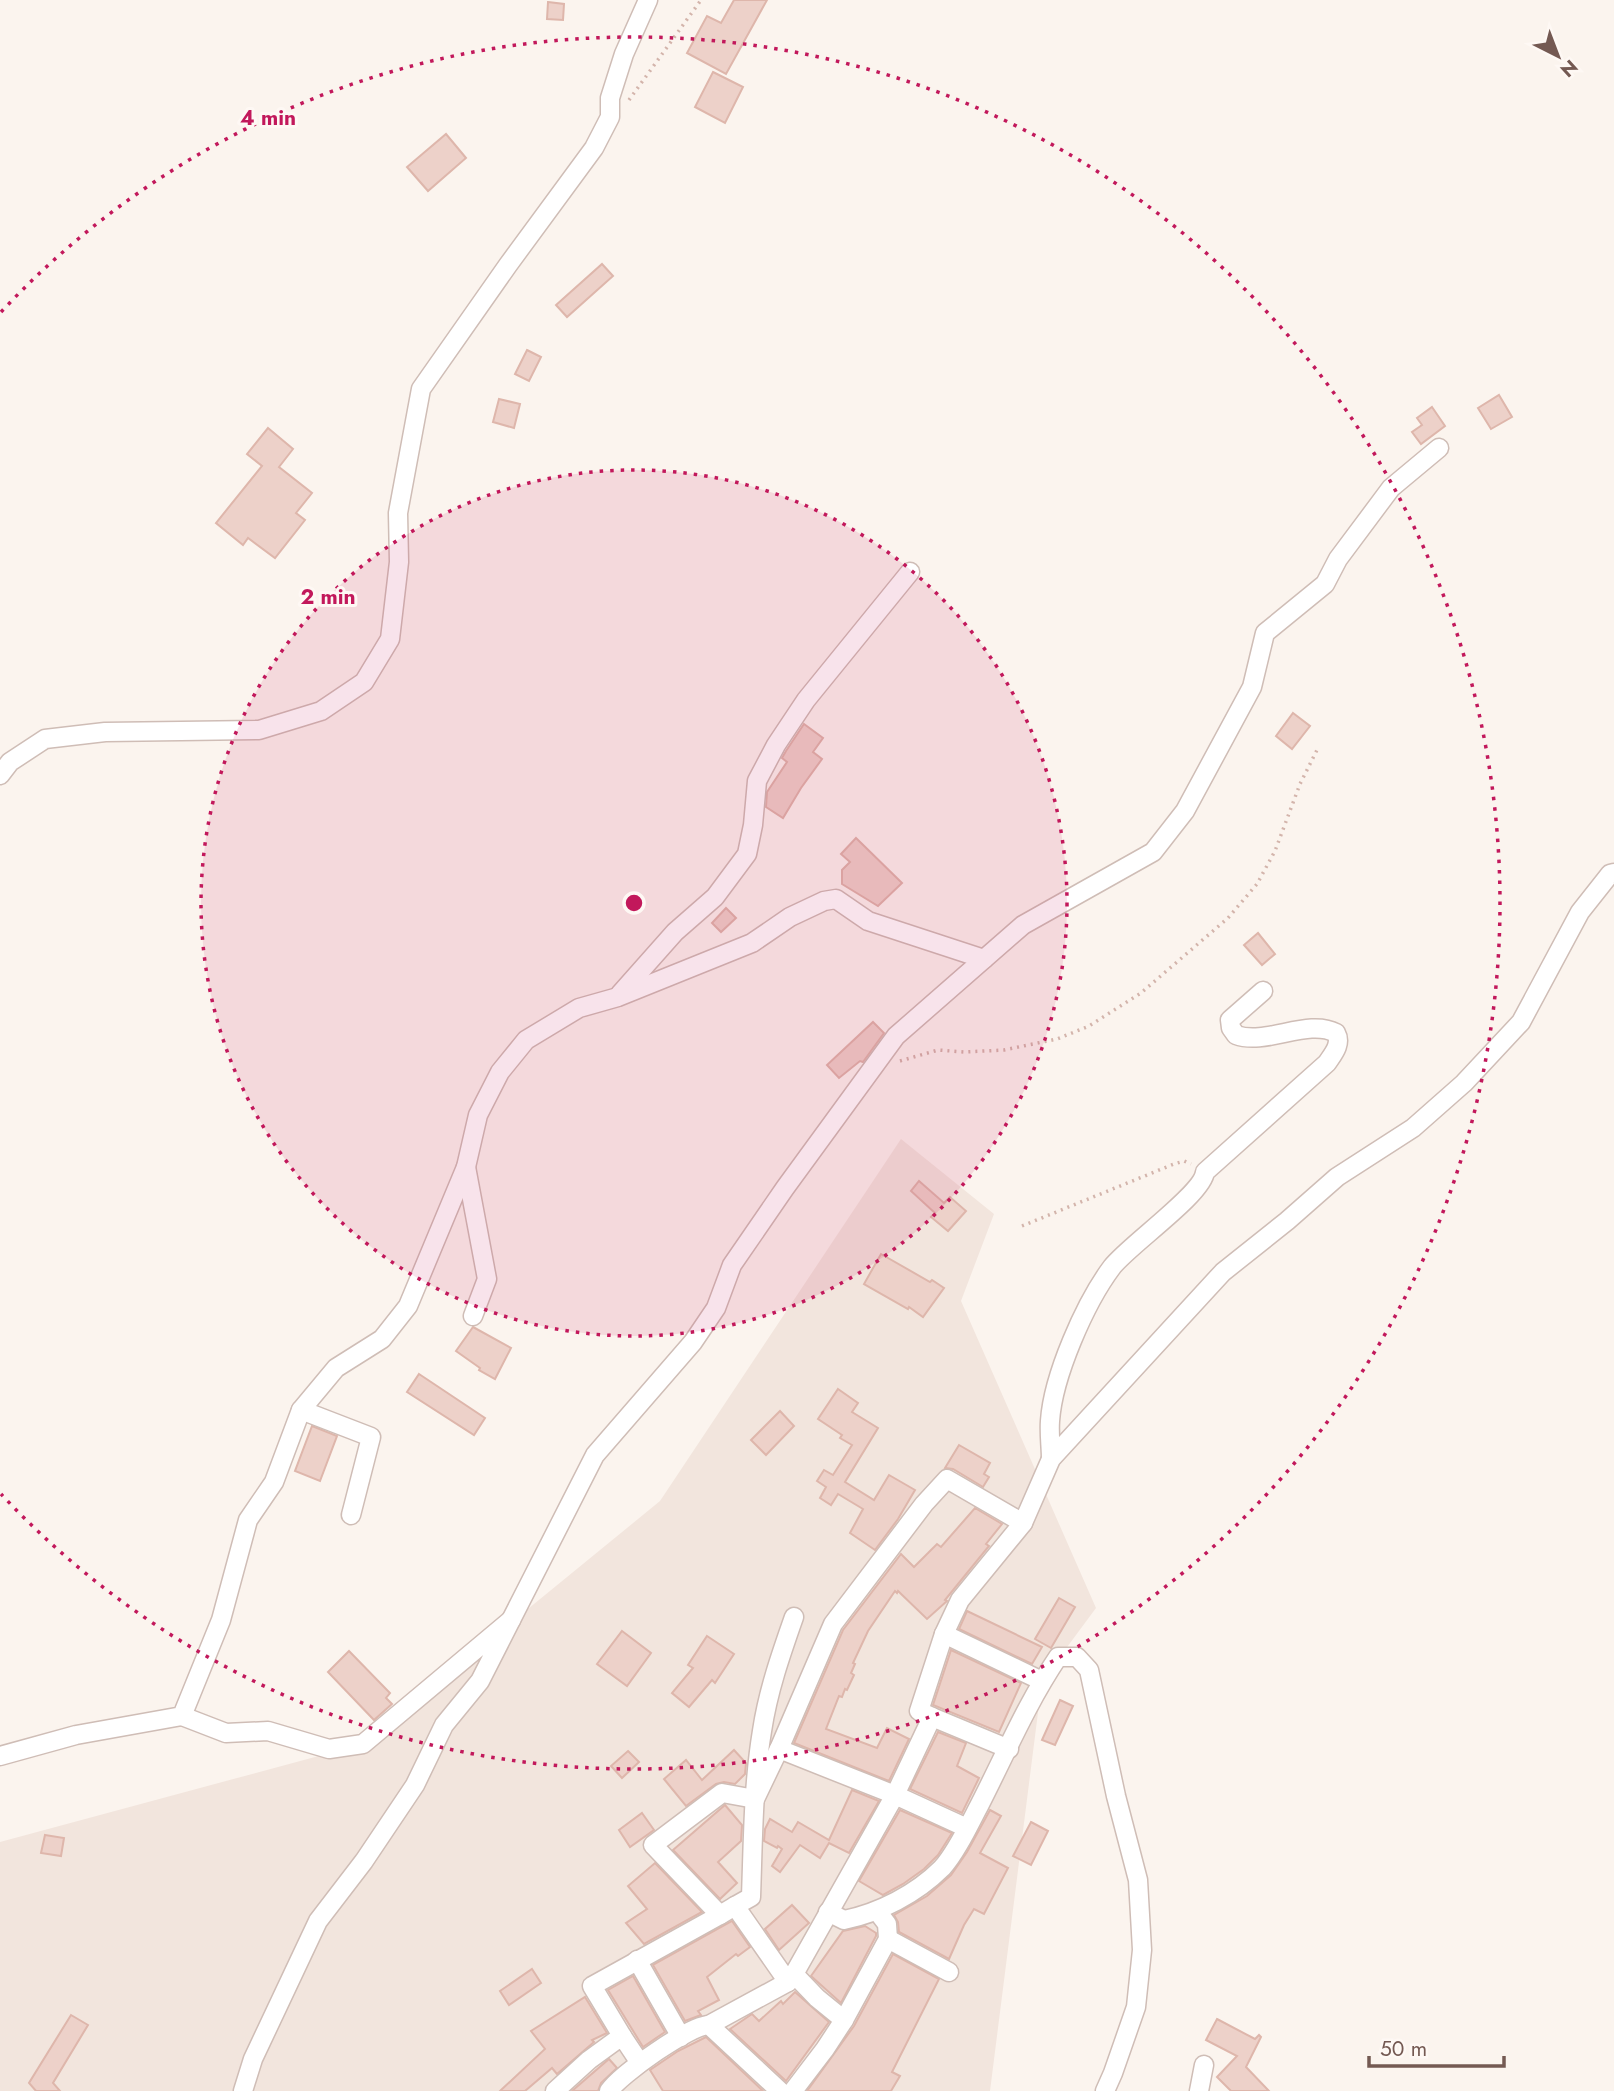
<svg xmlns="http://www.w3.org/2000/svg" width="1614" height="2091" font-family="Jost,sans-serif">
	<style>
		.residential { fill: #f2e5dd }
		.building { fill: #edd1c9; stroke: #deb6ab; stroke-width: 2 }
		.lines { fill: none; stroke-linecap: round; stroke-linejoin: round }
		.street-casing { stroke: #cfbdb6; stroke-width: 21 }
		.path { stroke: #d3b4ab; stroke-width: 3.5; stroke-dasharray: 2 5; stroke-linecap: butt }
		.street { stroke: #fff; stroke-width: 18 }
		.ring { fill: none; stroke: #c2185b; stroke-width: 3.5; stroke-dasharray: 3.5 7 }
		.centre { fill: #c2185b; stroke: #fef8f4; stroke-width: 3.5 }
		.ring-label { font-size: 21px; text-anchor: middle; font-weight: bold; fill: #c2185b; stroke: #fef8f4; stroke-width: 6; stroke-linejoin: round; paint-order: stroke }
	</style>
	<rect width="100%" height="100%" fill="#fbf4ee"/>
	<path class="residential" d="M901,1139l93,75 -33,87 135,307 -54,73 -52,410h-990v-249l363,-98 297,-243z"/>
	<g class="building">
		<path d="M734,0h33l-41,74 -39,-21 20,-37 14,7z"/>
		<path d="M548,2l16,2 -1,16 -16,-1z"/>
		<path d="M713,72l30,15 -18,36 -30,-16z"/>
		<path d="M446,134l20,24 -38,33 -21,-24z"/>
		<path d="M602,264l11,12 -46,41 -11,-12z"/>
		<path d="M527,350l14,7 -12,24 -14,-7z"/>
		<path d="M1499,395l13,22 -21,12 -13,-21z"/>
		<path d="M499,399l21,5 -6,24 -21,-6z"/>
		<path d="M1432,407l13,19 -24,18 -9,-12 10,-7 -5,-7z"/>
		<path d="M268,428l25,21 -14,18 33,26 -16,20 9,7 -30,38 -27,-20 -5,7 -27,-22 46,-57 -15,-12z"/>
		<path d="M1293,713l17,13 -18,23 -16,-13z"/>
		<path d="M804,724l19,14 -10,14 9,7 -21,29 -18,30 -17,-11 1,-15 20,-30 -5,-4 4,-7z"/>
		<path d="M856,838l46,45 -24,23 -36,-22v-14l8,-8 -9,-8z"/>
		<path d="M726,908l10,10 -15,14 -9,-9z"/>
		<path d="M1258,933l17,21 -13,11 -18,-20z"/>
		<path d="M873,1022l11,11 -21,29 -3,-1 -21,17 -12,-13z"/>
		<path d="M919,1181l25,22 6,-6 16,14 -18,20 -17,-14 4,-4 -24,-22z"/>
		<path d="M881,1254l49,28 2,-2 12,8 -21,29 -14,-10 -1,2 -44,-25z"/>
		<path d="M473,1327l38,21 -16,31 -16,-9 1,-2 -24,-17z"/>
		<path d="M419,1374l66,44 -11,17 -67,-43z"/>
		<path d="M838,1389l20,14 -6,9 26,16 -33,54 29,18 15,-25 26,15 -17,29 -23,31 -25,-17 13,-24 -25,-15 -7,11 -11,-7 6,-11 -9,-6 7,-11 9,5 19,-30 -12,-7 2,-3 -24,-16z"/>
		<path d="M780,1411l14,15 -28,29 -15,-15z"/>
		<path d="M312,1426l25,10 -17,45 -25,-10z"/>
		<path d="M959,1445l31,18 -6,11 5,3 -6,10 -30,-18 -8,-1z"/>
		<path d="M975,1508l27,16 -16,20 3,2 -44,54 2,1 -20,18 -29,-28 -1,2 -2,-2 -27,40 -15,32 2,1 -4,9 3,2 -7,15 -2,-1 -3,8 -3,-1 -13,33 51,19 10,-20 22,11 -20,42 -95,-38 49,-113 58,-76 13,13 23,-23 4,3z"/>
		<path d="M1059,1598l16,9 -24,41 -16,-9z"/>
		<path d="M967,1611l75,36 -10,17 -73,-35z"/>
		<path d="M622,1631l29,22 -24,33 -30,-22z"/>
		<path d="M707,1636l27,18 -19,29 -3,-3 -23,27 -17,-14 21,-25 -5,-3z"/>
		<path d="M951,1650l70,33 -22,49 -66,-27z"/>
		<path d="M349,1651l41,42 -4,5 6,6 -18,16 -46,-48z"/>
		<path d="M1060,1700l13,6 -18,39 -13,-5z"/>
		<path d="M938,1732l28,11 -9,23 22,12 -17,35 -52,-24z"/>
		<path d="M734,1750l12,13 -1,11 -10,10 -11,-2 -8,2 -30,22 -22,-27 22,-19 16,20z"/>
		<path d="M628,1751l11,11 -17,16 -11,-12z"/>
		<path d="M852,1790l27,11 -30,52 -20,-10 -9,15 -20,-13 -20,27 -8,-6 10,-17 -4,-3 -1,2 -13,-7 1,-12 5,-10 22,13 6,-10 31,18z"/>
		<path d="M725,1805l17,20 -1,16 -23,21 19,21 -17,16 -47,-49z"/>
		<path d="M900,1810l52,23 -14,22 -14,14 -21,15 -20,11 -24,-14z"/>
		<path d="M990,1810l11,6 -21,37 28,15 -24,46 -10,-5 -10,16 -15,34 -50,-27 -1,-10 -4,-7 33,-19 24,-21 16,-23z"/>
		<path d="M642,1813l12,17 -24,17 -11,-17z"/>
		<path d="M1031,1822l17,9 -17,34 -18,-9z"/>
		<path d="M45,1835l19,3 -3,18 -20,-3z"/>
		<path d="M655,1863l47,49 -58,32 -18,-21 21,-14 -19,-23z"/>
		<path d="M792,1905l17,18 -30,27 -14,-21z"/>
		<path d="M732,1921l18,26 -12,9 -2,-2 -29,23 12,23 -21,11 3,4 -16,6 -32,-56z"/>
		<path d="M865,1926l11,7v3l-35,67 -30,-27 32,-45z"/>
		<path d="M893,1954l46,25 -47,93 8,4 -9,15h-84l47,-65z"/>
		<path d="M532,1969l9,14 -32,22 -9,-14z"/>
		<path d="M633,1976l32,56 -22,15 -35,-57z"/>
		<path d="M795,1992l34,30 -43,59 -56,-52 22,-15 7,7 22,-20 2,3z"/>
		<path d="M585,1997l22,36 -15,7 2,2 -37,32 -5,-6 -27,23h-25l45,-42 -14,-18z"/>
		<path d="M71,2015l17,10 -35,58 7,8h-24l-7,-8z"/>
		<path d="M1217,2019l38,20 4,-4 2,2 -15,30 23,24h-38l-14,-14 20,-21 -31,-16z"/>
		<path d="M706,2037l57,54h-100l-13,-21 28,-19z"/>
		<path d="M609,2059l8,9 -16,15 -3,8h-26z"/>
	</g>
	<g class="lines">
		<defs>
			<g id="street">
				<path d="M0,775l10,-13 35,-23 60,-7 154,-2 62,-19 43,-29 26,-43 9,-77 -1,-49 23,-124 87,-124 86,-117 16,-31v-19l14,-44 24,-54"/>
				<path d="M620,994l55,-62 40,-35 32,-43 6,-29 4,-44 19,-36 30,-45 104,-128"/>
				<path d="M466,1167l21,112 -14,37"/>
				<path d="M301,1410l70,27 -20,78"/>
				<path d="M1051,1459c0,-12 -2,-25 -1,-38 3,-45 35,-118 62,-154 17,-22 91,-73 93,-95l122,-109c6,-9 15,-19 9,-30 -28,-15 -70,13 -100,2l-5,-7 -1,-8 33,-29"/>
				<path d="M511,1620l84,-165 98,-113 23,-34 16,-43 53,-77 111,-152 127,-111 130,-73 32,-41 67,-124 13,-54 60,-49 13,-25 53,-71 48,-40"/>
				<path d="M944,1634l98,47"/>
				<path d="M182,1716l44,17 42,-2 61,18 34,-5 148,-124 -31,61 -36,44 -29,60 -51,76 -46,60 -65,138 -10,32"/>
				<path d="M932,1717l77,32"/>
				<path d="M779,1749l54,-125 91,-120 23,-25 76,44"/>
				<path d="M0,1756l76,-21 106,-19 39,-96 27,-100 26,-38 27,-72 35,-42 46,-29 26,-33 58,-139 12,-52 22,-43 26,-32 53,-32 39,-11 134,-54 38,-26 34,-16 12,-2 32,22 116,38"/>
				<path d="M735,1906l-15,9 -67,-70 69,-52 33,6 24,-50 116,46 72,33"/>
				<path d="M828,1912l16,8c35,-7 72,-26 98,-52 14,-15 28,-45 38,-64 25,-49 47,-101 78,-147h19l12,13 27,126 22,84 4,70 -6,57 -23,66 -8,18"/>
				<path d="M888,1939l61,33"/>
				<path d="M637,1960l44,77"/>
				<path d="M794,1974l23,24 27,22"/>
				<path d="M788,1982l-53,-76 16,-9c2,-55 2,-112 11,-166 6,-40 19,-77 32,-114"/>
				<path d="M709,2025l71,66"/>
				<path d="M622,2036l-30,-50 128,-71"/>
				<path d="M555,2091l34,-31 33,-24 18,27"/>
				<path d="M609,2091c12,-17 81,-66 100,-66l79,-43 6,-8 101,-179 37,-78 -13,-6 25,-77 16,-34 63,-77 28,-64 172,-187 64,-51 50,-44 76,-49 51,-45 57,-61 59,-110 30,-38 4,-1"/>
				<path d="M793,2091l32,-42 19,-29 44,-81 -1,-15 -10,-13"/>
				<path d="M1199,2091l5,-26"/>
			</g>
		</defs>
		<use href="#street" class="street-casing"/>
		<g class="path">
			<path d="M629,100l72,-100"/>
			<path d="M900,1061l38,-11 26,2 40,-2 53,-11 32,-13 52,-33 87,-75 29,-34 18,-33 25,-67 18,-36"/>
			<path d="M1022,1226l152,-62 10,-3 7,3"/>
		</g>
		<use href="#street" class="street"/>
	</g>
	<circle cx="634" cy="903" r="433" fill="#c2185b" fill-opacity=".12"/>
	<g class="ring">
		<circle cx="634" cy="903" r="433"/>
		<path d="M1 312A866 866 0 1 1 1 1494"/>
	</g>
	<circle cx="634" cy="903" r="10" class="centre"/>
	<g class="ring-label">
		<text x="268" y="125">4 min</text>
		<text x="328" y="604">2 min</text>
	</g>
	<g transform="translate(1558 56) rotate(138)" stroke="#fef8f4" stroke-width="5" paint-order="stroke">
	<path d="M0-5L12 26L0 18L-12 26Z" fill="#745952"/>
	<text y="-10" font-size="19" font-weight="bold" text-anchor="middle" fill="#745952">N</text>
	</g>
	<path d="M1369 2056v10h135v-10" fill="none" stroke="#745952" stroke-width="3.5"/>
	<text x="1380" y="2056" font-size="21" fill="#745952" stroke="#fef8f4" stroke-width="5" paint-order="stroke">50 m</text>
</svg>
